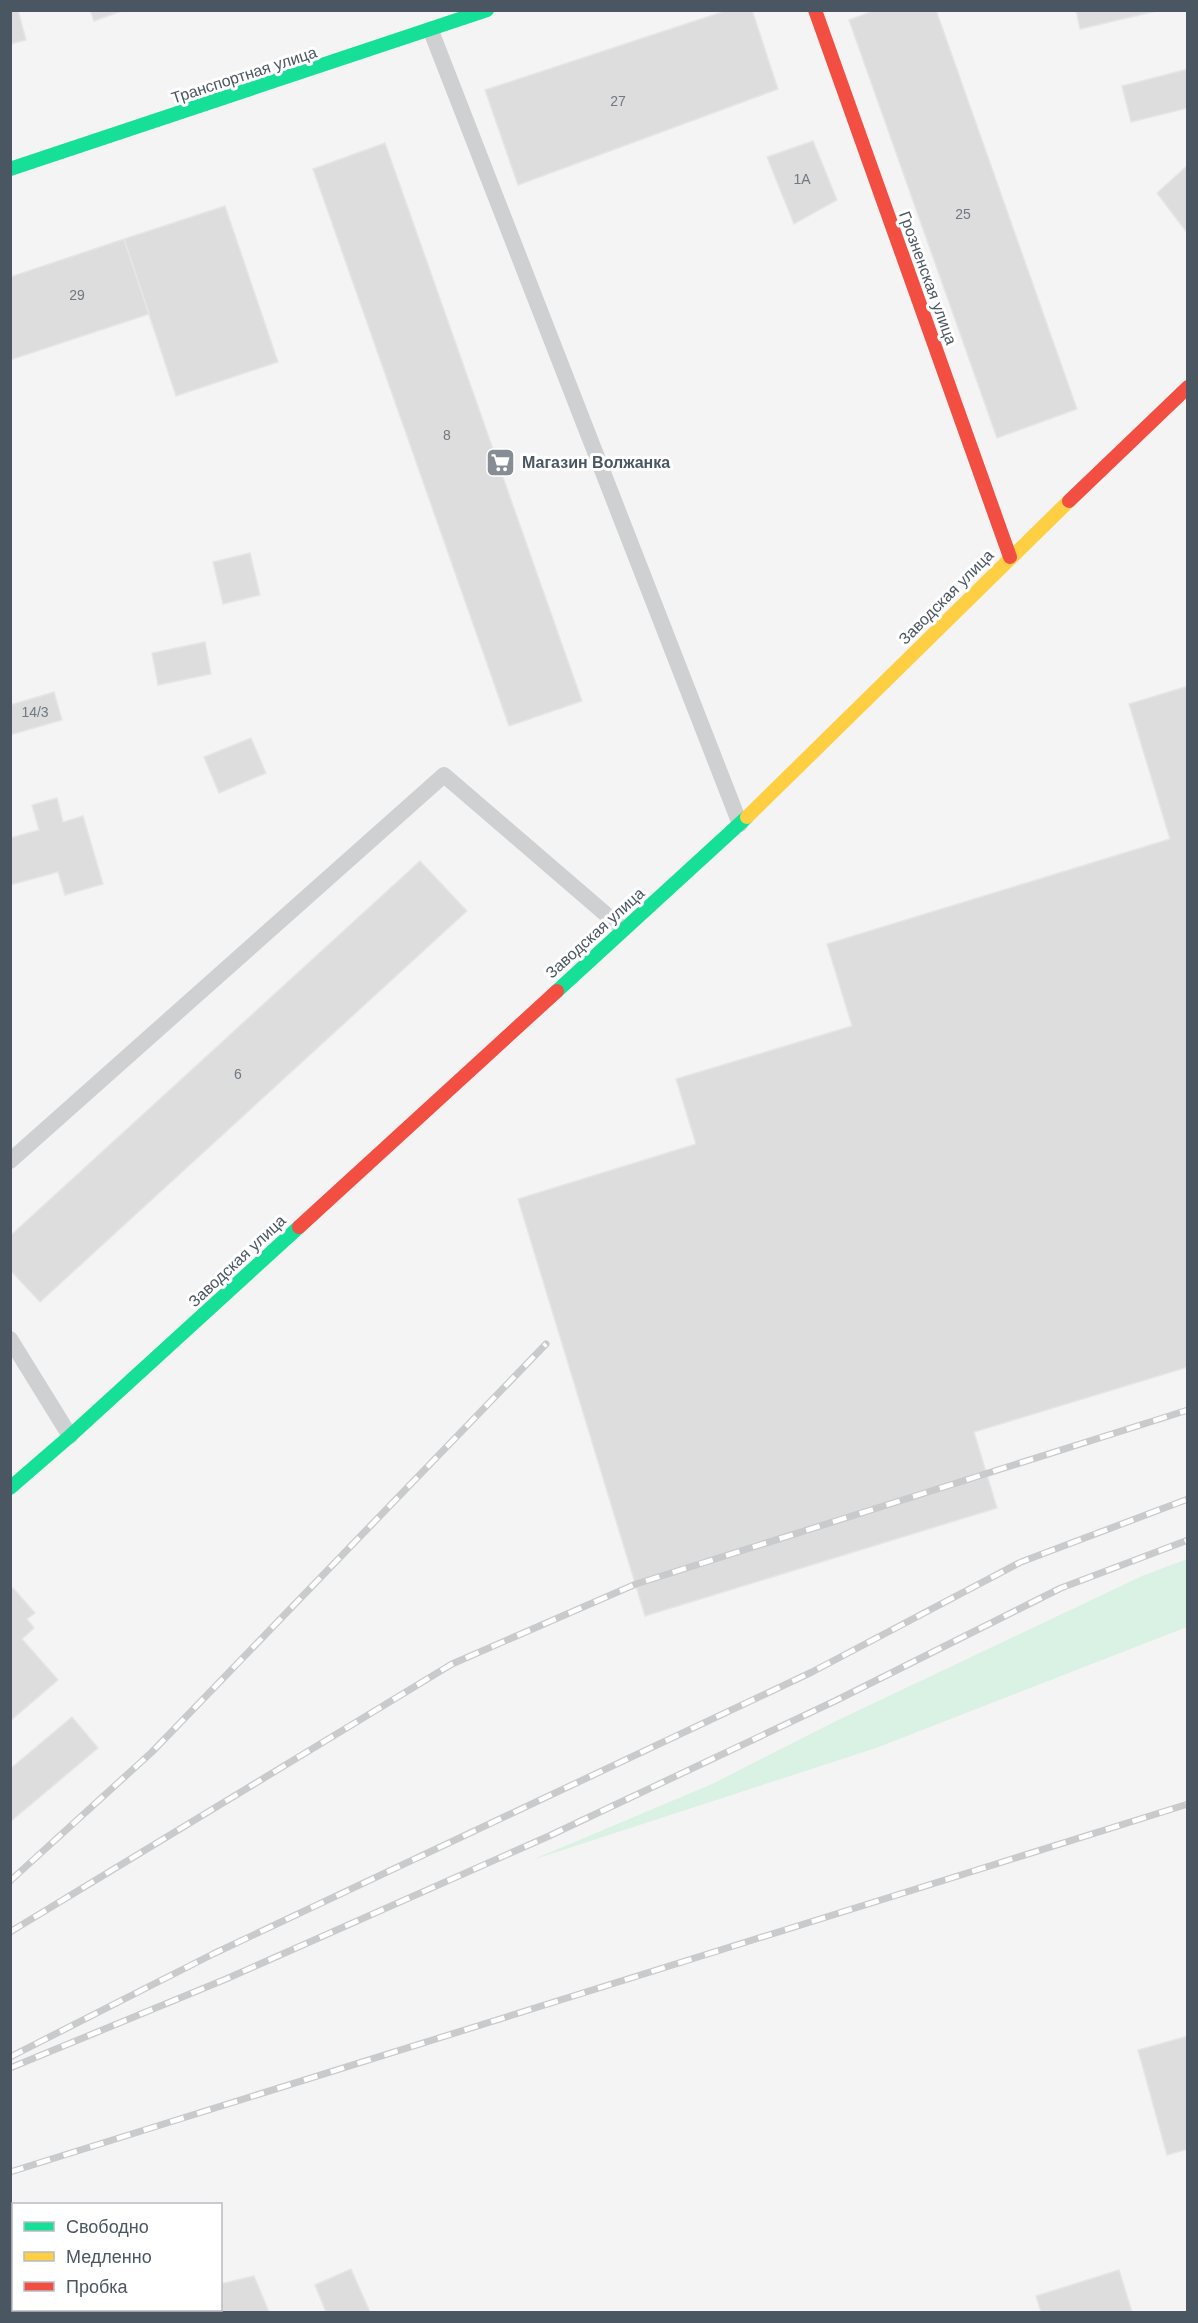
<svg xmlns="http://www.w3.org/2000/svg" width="1198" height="2323" font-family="Helvetica,sans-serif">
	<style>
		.green { fill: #d9f2e3 }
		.building { fill: #ddddde; stroke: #e5e6e7; stroke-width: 1.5 }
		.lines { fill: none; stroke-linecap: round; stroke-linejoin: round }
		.lane { stroke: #ced0d2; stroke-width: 16 }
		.fast { stroke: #16e098; stroke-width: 14 }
		.slow { stroke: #ffcf43; stroke-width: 14 }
		.jam { stroke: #f24e42; stroke-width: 14 }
		.rail-casing { stroke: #c9cacc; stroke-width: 7 }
		.rail { stroke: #fff; stroke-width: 4.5; stroke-dasharray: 14; stroke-linecap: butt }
		.labels { text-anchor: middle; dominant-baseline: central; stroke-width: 6; stroke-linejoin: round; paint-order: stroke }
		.number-label { font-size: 14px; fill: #707881 }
		.street-label { font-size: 16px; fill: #4a5661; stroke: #fff }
		.poi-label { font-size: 16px; font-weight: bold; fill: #4a5661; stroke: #fff; text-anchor: start }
	</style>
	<rect width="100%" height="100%" fill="#f4f4f4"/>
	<path class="green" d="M1187,1559v68l-311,121 -344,112 180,-76 124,-63 306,-145z"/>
	<g class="building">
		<path d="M10,10h8l8,30 -16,4z"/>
		<path d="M90,10h35l-31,11z"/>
		<path d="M728,10h24l26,79 -260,96 -33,-95z"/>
		<path d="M875,10h61l141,399 -80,29 -148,-418z"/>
		<path d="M1076,10h85l-81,19z"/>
		<path d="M1188,69v39l-57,14 -9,-36z"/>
		<path d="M813,141l24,59 -43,24 -27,-67z"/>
		<path d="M385,143l197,558 -73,25 -196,-557z"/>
		<path d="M1188,165v69l-31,-41z"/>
		<path d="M225,206l53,156 -102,34 -52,-157z"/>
		<path d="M124,239l25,75 -139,46v-83z"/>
		<path d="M250,553l10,42 -37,9 -10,-42z"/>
		<path d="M205,642l6,32 -53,11 -6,-32z"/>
		<path d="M1188,686v681l-214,65 23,76 -352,108 -127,-417 178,-55 -20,-65 176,-53 -25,-82 343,-105 -41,-135z"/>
		<path d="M54,692l8,28 -52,15v-30z"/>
		<path d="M251,738l15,35 -47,20 -15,-36z"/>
		<path d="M57,798l6,24 20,-6 20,68 -38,11 -7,-23 -48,13v-47l29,-8 -7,-25z"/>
		<path d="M420,861l47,50 -427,391 -30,-32v-34z"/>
		<path d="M13,1588l22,25 -8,6 7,9 -12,11 36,41 -48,41v-131z"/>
		<path d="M72,1717l26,31 -88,74v-53z"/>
		<path d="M1188,2036v113l-21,6 -29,-105z"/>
		<path d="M351,2269l19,43h-44l-11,-27z"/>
		<path d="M1119,2270l13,42h-91l-5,-16z"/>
		<path d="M254,2276l15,36h-195l15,-2h131v-26z"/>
	</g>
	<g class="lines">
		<g class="lane">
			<path d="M431,31l309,793"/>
			<path d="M10,1161l434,-386 179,154"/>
			<path d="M10,1339l60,97"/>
		</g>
		<g class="fast">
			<path d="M10,169l477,-159"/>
			<path d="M557,991l190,-174"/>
			<path d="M10,1488l60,-52 229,-209"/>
		</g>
		<path class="slow" d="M747,817l322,-316"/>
		<g class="jam">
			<path d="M815,10l195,547"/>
			<path d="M1069,501l119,-114"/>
			<path d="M299,1227l258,-236"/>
		</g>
		<defs>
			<g id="rail">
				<path d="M10,1881l142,-129 394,-408"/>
				<path d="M10,1932l442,-268 184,-80 552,-174"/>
				<path d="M10,2057l203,-103 599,-282 209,-110 167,-63"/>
				<path d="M10,2068l216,-89 323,-143 286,-135 226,-113 127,-48"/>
				<path d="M10,2172l1178,-368"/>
			</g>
		</defs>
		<use href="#rail" class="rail-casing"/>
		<use href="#rail" class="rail"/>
	</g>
	<defs>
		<symbol id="supermarket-square" viewBox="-11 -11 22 22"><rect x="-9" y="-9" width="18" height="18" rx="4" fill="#868d94" stroke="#fff"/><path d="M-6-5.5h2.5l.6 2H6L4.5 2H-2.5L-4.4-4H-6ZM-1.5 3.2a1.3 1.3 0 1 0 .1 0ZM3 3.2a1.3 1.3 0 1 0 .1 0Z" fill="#fff"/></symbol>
	</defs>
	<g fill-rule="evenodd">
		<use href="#supermarket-square" x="484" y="446" width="33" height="33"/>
	</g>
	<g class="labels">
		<g class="number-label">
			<text x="618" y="101">27</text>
			<text x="802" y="179">1А</text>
			<text x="963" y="214">25</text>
			<text x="77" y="295">29</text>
			<text x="447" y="435">8</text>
			<text x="35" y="712">14/3</text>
			<text x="238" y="1074">6</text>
		</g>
		<g class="street-label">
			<text transform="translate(244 75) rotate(-18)">Транспортная улица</text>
			<text transform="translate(928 278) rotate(70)">Грозненская улица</text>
			<text transform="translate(946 597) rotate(-45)">Заводская улица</text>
			<text transform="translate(595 933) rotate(-42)">Заводская улица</text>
			<text transform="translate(237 1261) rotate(-43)">Заводская улица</text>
		</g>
		<g class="poi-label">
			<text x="522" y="462">Магазин Волжанка</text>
		</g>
	</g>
	<rect width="1198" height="2323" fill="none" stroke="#4a5661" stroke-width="24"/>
	<rect x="12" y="2203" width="210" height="108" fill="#ffffff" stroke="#b7bbc0" stroke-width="1.5"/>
	<rect x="24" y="2222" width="30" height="9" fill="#16e098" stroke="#b7bbc0" stroke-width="1.5"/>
	<text x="66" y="2233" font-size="18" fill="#4a5661">Свободно</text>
	<rect x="24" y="2252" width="30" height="9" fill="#ffcf43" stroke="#b7bbc0" stroke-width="1.5"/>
	<text x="66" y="2263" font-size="18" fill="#4a5661">Медленно</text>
	<rect x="24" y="2282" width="30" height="9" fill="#f24e42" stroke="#b7bbc0" stroke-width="1.5"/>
	<text x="66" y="2293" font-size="18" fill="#4a5661">Пробка</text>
</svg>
